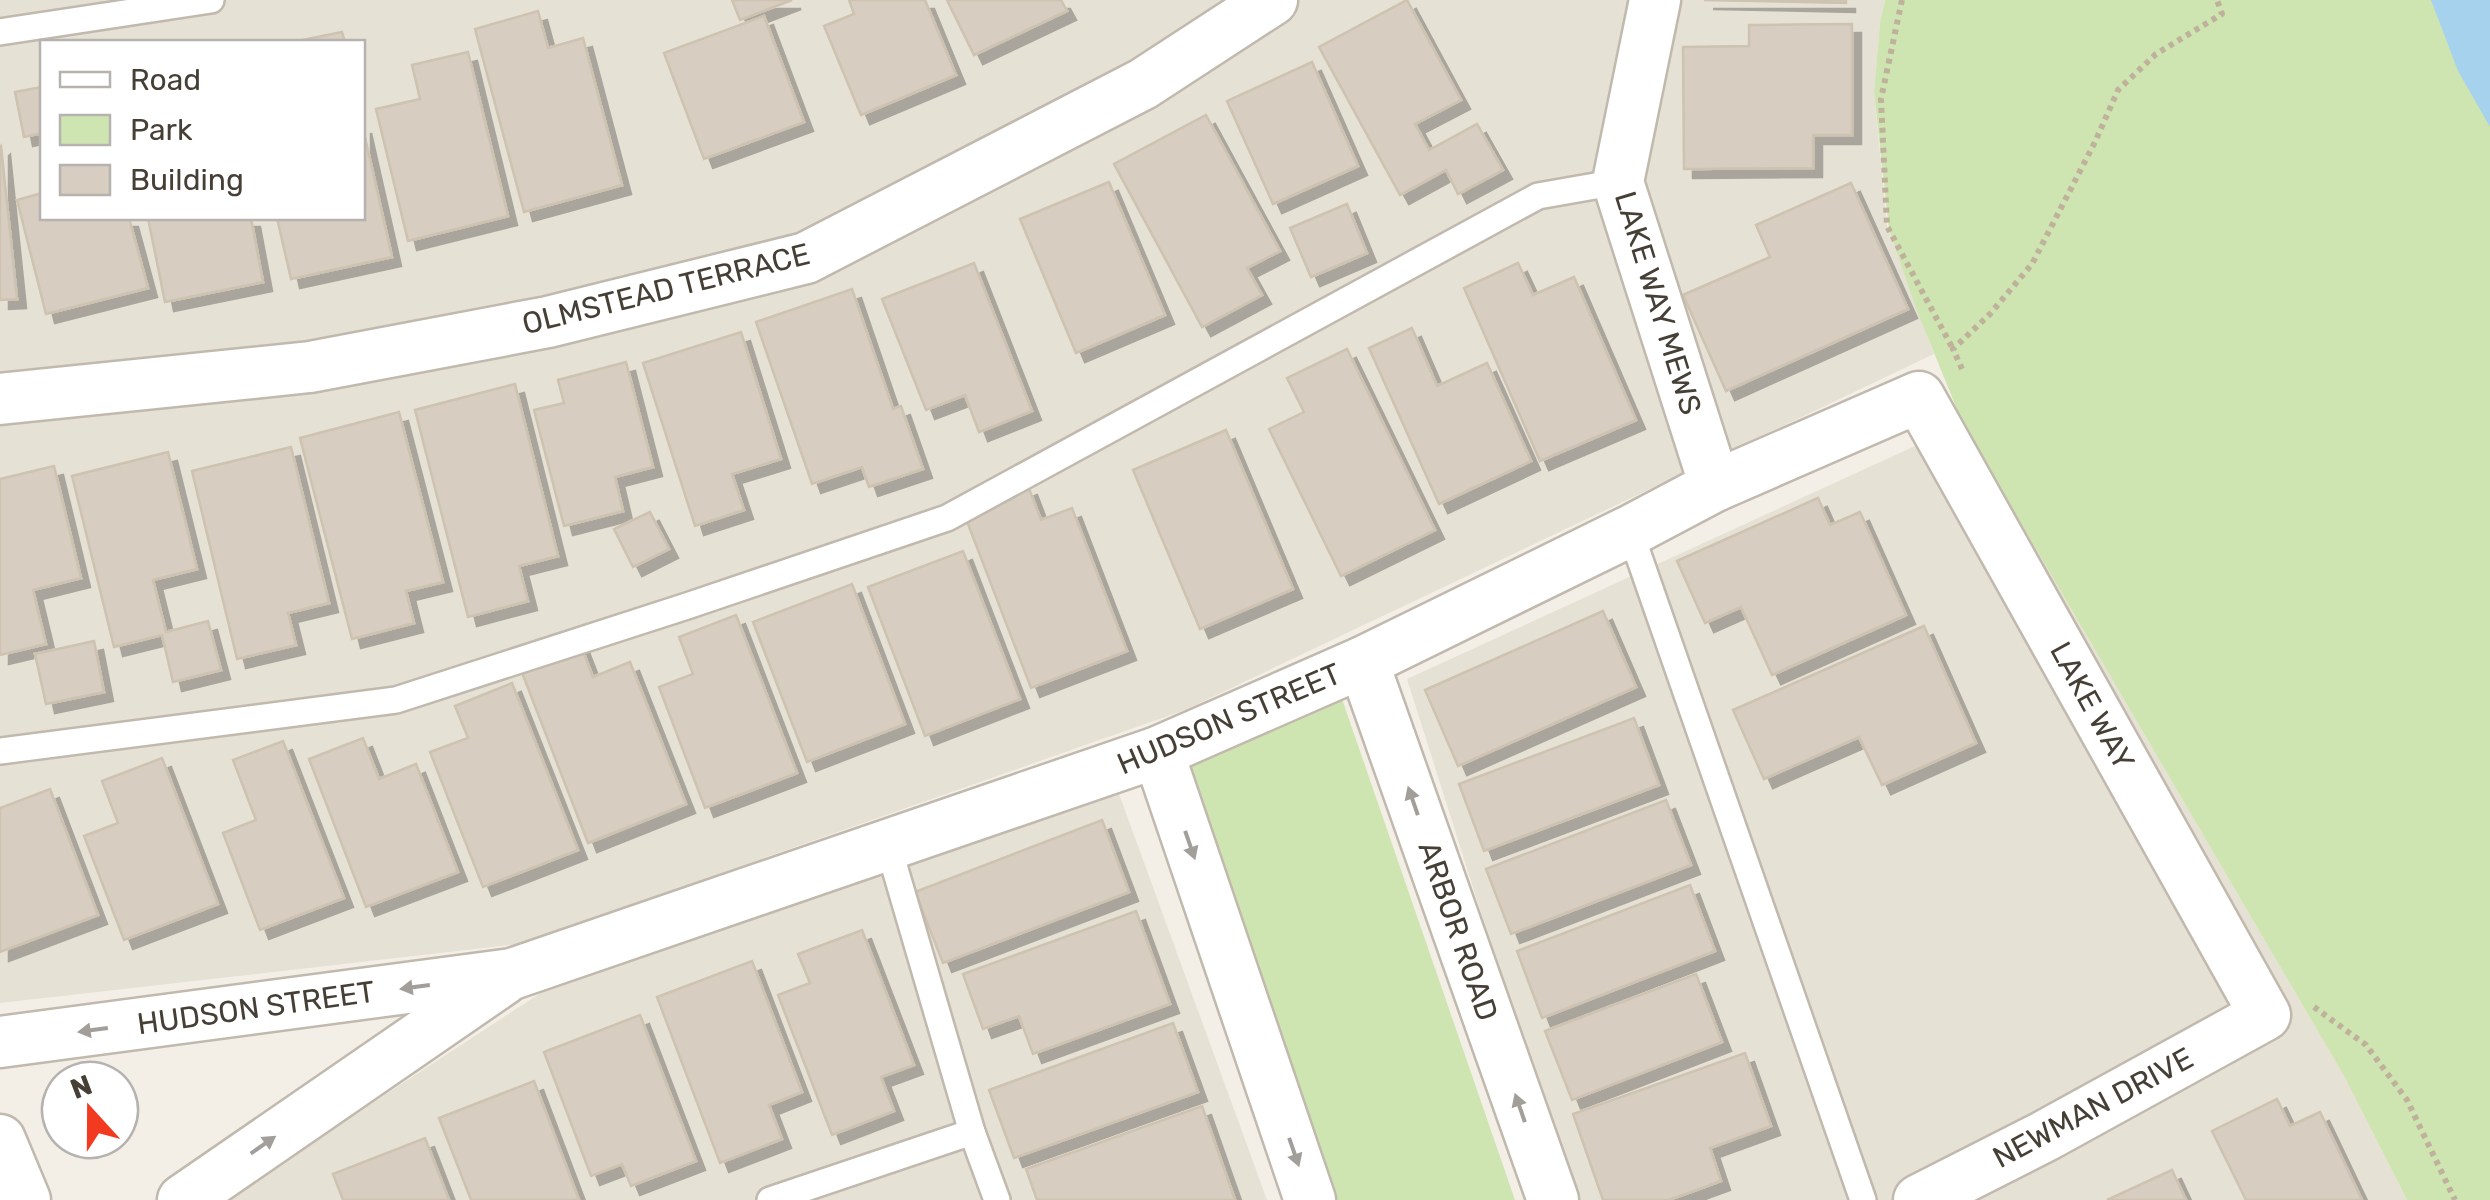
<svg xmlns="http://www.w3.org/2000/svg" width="2490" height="1200" font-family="Rubik,sans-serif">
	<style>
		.residential { fill: #e6e1d5; fill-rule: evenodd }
		.green { fill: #cfe5b1 }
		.water { fill: #a6d2ed }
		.building { fill: #d7cdc0; stroke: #cec2b0; stroke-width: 2.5; filter: url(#shadow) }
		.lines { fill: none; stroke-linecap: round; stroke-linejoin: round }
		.service-casing { stroke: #c1b9ad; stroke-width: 30 }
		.minor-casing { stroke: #c1b9ad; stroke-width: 55 }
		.path { stroke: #bfb29c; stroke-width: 6; stroke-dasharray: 5 5; stroke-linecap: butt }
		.service { stroke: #fff; stroke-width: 25 }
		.minor { stroke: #fff; stroke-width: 50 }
		.oneway { fill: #a29f9a }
		.labels { text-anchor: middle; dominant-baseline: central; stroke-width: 10; stroke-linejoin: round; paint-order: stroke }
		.street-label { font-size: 30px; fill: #453f36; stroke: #fff }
	</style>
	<defs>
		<filter id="shadow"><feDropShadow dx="9" dy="9" stdDeviation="0" flood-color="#0004"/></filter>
	</defs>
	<rect width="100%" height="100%" fill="#f3efe7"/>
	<g class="residential">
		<path d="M0,0h1885l-5,23 -6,69 13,134 47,128 -749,356 -666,234 -519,59zM42,42h320v176h-320z"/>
		<path d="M1963,424l381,652 63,124h-835l-165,-521z"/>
		<path d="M1118,791l149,409h-1043l338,-221z"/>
	</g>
	<g class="green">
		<path d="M1885,0h605v1200h-83l-63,-124 -381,-652 -46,-113 -28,-81 -15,-138 6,-69z"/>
		<path d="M1328,699h14l173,501h-193l-138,-445z"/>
	</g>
	<path class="water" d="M2431,0h59v127l-32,-56z"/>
	<g class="building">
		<path d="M732,0h60l-52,20z"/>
		<path d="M849,0h76l31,75 -95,40 -37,-89 30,-12z"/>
		<path d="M947,0h114l6,11 -93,44z"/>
		<path d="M1407,0l54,100 -46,24 14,26 48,-26 26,46 -45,24 -12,-24 -46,25 -81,-148z"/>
		<path d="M1704,0h142v3z"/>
		<path d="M538,11l10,37 35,-10 39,147 -98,27 -49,-183z"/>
		<path d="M764,16l40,106 -100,37 -40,-106z"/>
		<path d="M1852,24v111h-39v33l-129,1 -1,-122 66,-1v-21z"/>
		<path d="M342,32l3,10h-52z"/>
		<path d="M468,52l40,164 -100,25 -32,-132 44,-10 -8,-34z"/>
		<path d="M1312,62l46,104 -85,38 -46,-103z"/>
		<path d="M42,87v46l-18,4 -9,-45z"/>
		<path d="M1206,115l74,136 -33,17 15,27 -60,32 -88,-163z"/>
		<path d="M362,124l30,133 -101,22 -14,-61h85z"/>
		<path d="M1,146l16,153 -17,1v-153z"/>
		<path d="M1109,182l56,133 -89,38 -56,-134z"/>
		<path d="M1851,183l57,126 -182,82 -43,-96 87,-38 -14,-32z"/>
		<path d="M42,193v25h87l19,70 -102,26 -29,-114z"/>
		<path d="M1347,204l20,49 -56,24 -21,-49z"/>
		<path d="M148,218h103l12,64 -98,20z"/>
		<path d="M974,263l58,148 -53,21 -14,-37 -39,15 -44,-111z"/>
		<path d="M1518,263l15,32 41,-18 62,143 -96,41 -76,-173z"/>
		<path d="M852,289l41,120 8,-3 22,63 -54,18 -7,-20 -50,17 -56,-162z"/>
		<path d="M1412,328l25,58 50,-23 44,98 -92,43 -70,-156z"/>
		<path d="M741,332l40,127 -49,15 12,36 -49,16 -52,-163z"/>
		<path d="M1347,349l88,181 -94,46 -72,-147 35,-17 -17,-34z"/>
		<path d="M626,362l27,105 -38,10 8,34 -59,15 -30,-116 30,-7 -6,-23z"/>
		<path d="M515,384l43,172 -39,10 9,35 -60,16 -53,-207z"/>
		<path d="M399,412l44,170 -37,9 8,32 -62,16 -52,-201z"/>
		<path d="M1226,430l67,159 -93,40 -67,-159z"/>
		<path d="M291,447l38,156 -41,10 8,32 -59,14 -45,-188z"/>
		<path d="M168,452l29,117 -44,11 13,52 42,-11 13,49 -48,12 -11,-47 -48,12 -42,-171z"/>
		<path d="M54,466l27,112 -48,12 13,54 -46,11v-176z"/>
		<path d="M1028,486l13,34 31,-12 55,143 -96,37 -68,-177z"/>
		<path d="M1818,498l12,27 30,-13 46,103 -134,60 -31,-68 -36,16 -28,-62z"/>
		<path d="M650,512l19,37 -36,18 -19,-38z"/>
		<path d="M963,551l57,148 -95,37 -57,-149z"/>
		<path d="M852,584l53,140 -98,38 -54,-140z"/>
		<path d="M1603,611l33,76 -178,79 -33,-76z"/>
		<path d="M736,615l61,158 -92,35 -46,-121 34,-13 -14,-37z"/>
		<path d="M1924,626l52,117 -94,42 -23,-48 -95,42 -31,-69z"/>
		<path d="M94,641l10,51 -58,12 -11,-50z"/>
		<path d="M579,641l14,36 37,-15 56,142 -98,39 -69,-178z"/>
		<path d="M512,683l66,167 -95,37 -53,-135 38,-14 -13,-32z"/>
		<path d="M1634,718l25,67 -175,66 -25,-67z"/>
		<path d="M363,738l16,41 37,-15 42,108 -92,35 -57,-148z"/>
		<path d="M283,741l61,157 -84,32 -37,-97 33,-13 -23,-60z"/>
		<path d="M162,758l56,146 -94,36 -40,-104 34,-13 -16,-42z"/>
		<path d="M50,789l48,126 -98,37v-144z"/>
		<path d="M1666,800l25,65 -180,69 -25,-65z"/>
		<path d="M1102,820l27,72 -186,71 -28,-71z"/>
		<path d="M1690,885l25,66 -173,67 -25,-67z"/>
		<path d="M1136,911l34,93 -137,50 -14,-38 -36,13 -20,-55z"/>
		<path d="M862,930l52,135 -33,12 13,34 -62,24 -54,-140 32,-12 -12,-29z"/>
		<path d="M752,961l50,131 -33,13 13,34 -62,24 -63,-166z"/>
		<path d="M1696,974l26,68 -150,58 -27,-69z"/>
		<path d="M640,1015l56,146 -65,25 -9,-22 -31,12 -47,-124z"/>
		<path d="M1173,1023l25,69 -184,66 -25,-68z"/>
		<path d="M1745,1053l26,73 -61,22 11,33 -52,19h-66l-30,-86z"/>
		<path d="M534,1081l45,119h-108l-32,-82z"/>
		<path d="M2277,1099l13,27 30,-14 42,88h-116l-34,-69z"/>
		<path d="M1202,1106l33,94h-198l-11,-31z"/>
		<path d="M425,1138l24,62h-106l-10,-26z"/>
		<path d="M2172,1170l14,30h-79z"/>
	</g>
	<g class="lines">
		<defs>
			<g id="service">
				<path d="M0,32l211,-32"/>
				<path d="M1630,531l233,669"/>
				<path d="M0,751l396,-51 291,-94 260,-88 591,-322 80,-14"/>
				<path d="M888,845l84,287 25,68"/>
				<path d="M770,1200l202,-68"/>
			</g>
			<g id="minor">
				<path d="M1655,0l-37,182 97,304"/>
				<path d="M0,399l310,-32 238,-45 258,-64 337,-174 129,-84"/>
				<path d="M1363,662l190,538"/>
				<path d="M1158,752l152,448"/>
				<path d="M0,1042l512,-68 646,-222 205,-90 267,-131 85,-45 204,-89 346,618 -220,121 -126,64"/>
				<path d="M0,1140l25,60"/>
				<path d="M183,1200l321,-221"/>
			</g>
		</defs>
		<use href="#service" class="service-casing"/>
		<use href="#minor" class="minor-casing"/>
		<g class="path">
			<path d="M1902,0l-21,99 6,127 66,123 -1,2"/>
			<path d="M1962,369l-9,-20 37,-35 42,-50 63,-122 23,-52 38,-36 66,-40 -5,-14"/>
			<path d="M2314,1007l52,38 41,55 48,100"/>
		</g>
		<use href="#service" class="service"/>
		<use href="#minor" class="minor"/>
	</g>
	<defs><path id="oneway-solid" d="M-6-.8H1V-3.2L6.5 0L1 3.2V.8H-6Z" transform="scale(2.5)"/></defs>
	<g class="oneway">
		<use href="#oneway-solid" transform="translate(1413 801) rotate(-109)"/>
		<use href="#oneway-solid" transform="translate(1190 845) rotate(71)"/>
		<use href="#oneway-solid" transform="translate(415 987) rotate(172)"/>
		<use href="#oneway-solid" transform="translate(93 1030) rotate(172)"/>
		<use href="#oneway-solid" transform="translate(1520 1108) rotate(-109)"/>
		<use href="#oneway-solid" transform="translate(263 1145) rotate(-35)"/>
		<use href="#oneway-solid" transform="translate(1294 1152) rotate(71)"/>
	</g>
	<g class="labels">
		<g class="street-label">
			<text transform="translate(666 289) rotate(-14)">OLMSTEAD TERRACE</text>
			<text transform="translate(1658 303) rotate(73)">LAKE WAY MEWS</text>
			<text transform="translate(2092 706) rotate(61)">LAKE WAY</text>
			<text transform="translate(1229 719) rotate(-23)">HUDSON STREET</text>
			<text transform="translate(1458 931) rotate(71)">ARBOR ROAD</text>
			<text transform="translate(256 1008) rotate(-8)">HUDSON STREET</text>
			<text transform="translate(2093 1108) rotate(-28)">NEWMAN DRIVE</text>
		</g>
	</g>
	<rect x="40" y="40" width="325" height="180" fill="#ffffff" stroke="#b5b2af" stroke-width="2.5"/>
	<rect x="60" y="72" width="50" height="15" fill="#ffffff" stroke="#b5b2af" stroke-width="2.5"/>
	<text x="130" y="90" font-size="30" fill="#453f36">Road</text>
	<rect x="60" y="115" width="50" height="30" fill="#cfe5b1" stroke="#b5b2af" stroke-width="2.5"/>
	<text x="130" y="140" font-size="30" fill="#453f36">Park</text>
	<rect x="60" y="165" width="50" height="30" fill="#d7cdc0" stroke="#b5b2af" stroke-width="2.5"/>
	<text x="130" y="190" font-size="30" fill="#453f36">Building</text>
	<g transform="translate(90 1110) rotate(339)"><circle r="48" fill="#ffffff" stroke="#b5b2af" stroke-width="2.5"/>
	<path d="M0-8L18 38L0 25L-18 38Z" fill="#f13a20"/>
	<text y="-15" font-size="28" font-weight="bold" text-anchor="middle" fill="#453f36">N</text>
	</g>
</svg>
